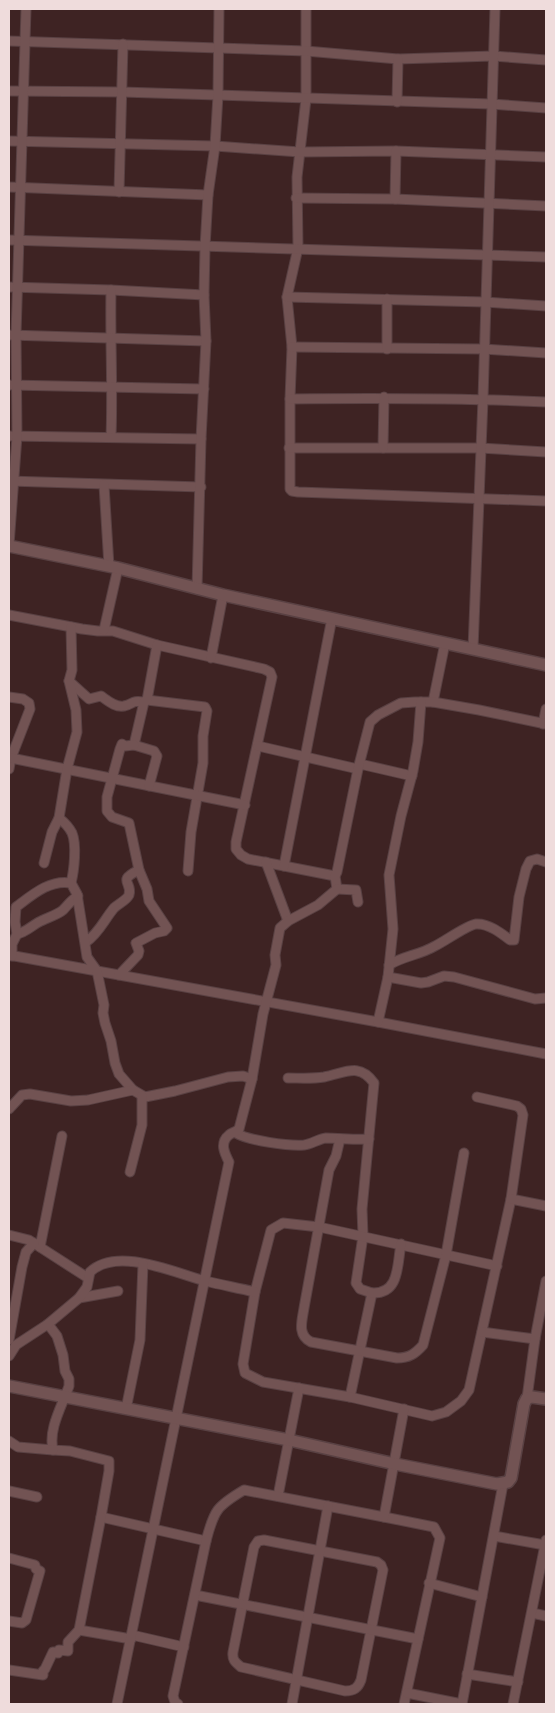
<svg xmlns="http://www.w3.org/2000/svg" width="555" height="1713" font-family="'Varela Round',sans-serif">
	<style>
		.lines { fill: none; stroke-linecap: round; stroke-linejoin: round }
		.minor-casing { stroke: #594143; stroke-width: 11 }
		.tertiary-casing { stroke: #594143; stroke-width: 14 }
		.minor { stroke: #725353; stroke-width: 9 }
		.tertiary { stroke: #725353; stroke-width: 11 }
	</style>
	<rect width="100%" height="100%" fill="#3e2323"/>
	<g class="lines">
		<defs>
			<g id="minor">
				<path d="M306,9v90l-9,78 1,71 -11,49 5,50 -2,52v90l2,2 6,1 248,9"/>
				<path d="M9,41l297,10 92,8 95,-3 53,4"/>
				<path d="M9,91l113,1 369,12 55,4"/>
				<path d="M397,102l1,-43"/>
				<path d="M9,141l206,5 85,6 96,-1 150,6"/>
				<path d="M9,187l199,8"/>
				<path d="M119,192l4,-148"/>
				<path d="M296,198l99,1 151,7"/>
				<path d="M395,199l1,-48"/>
				<path d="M9,240l537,17"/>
				<path d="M9,287l102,3 93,5"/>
				<path d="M111,290c-1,49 2,98 0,147"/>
				<path d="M287,297l198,5 61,4"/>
				<path d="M9,335l197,6"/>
				<path d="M292,347l191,2 63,4"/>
				<path d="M387,349v-50"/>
				<path d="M9,385l195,4"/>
				<path d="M290,399c85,-1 171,-1 256,3"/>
				<path d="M9,436l192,3"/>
				<path d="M289,448h191l66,4"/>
				<path d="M383,448l1,-51"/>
				<path d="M9,481l192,6"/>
				<path d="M104,485l5,81"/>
				<path d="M9,545l8,-109 -1,-101 10,-326"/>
				<path d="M197,589l4,-150 5,-98 -2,-46 1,-48 3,-52 7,-49 3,-51 1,-86"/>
				<path d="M9,615l73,14 16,2h15l44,14 107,24 6,3 2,5 -36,165v7l5,6 7,4 87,17"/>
				<path d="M104,630l14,-62"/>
				<path d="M473,649l10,-250 12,-390"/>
				<path d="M211,658l12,-63"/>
				<path d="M69,681l20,18 12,-3c7,5 15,12 23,10 10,-2 7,-6 20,-4"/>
				<path d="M9,697l14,2 6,4 1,6 -19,49 -2,11"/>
				<path d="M147,700l58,7 2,4 -4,25v27l-12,69 -3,39"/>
				<path d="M433,702l12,-59"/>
				<path d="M543,724l3,-15"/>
				<path d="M258,746l100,23"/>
				<path d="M11,758l234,47"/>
				<path d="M360,764l52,12"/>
				<path d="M149,786l8,-30 -3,-5 -20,-6 10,-43 3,-2 10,-55"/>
				<path d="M59,818c5,4 10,9 13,15 5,12 2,38 -1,50"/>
				<path d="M266,862l22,59"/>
				<path d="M44,863l8,-31 7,-14 8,-49 10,-37 -1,-22 -7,-29 3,-11 -1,-43"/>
				<path d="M284,866l48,-248"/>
				<path d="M358,902l-2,-12 -19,-1 -2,-13 2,-4 21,-103 12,-47 8,-7 23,-12 14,-1h18l46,8 67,14"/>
				<path d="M17,934c10,-2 15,-9 24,-13 8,-4 16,-6 22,-11 5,-5 8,-10 15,-14"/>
				<path d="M86,942c13,-9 18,-22 28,-34 4,-4 13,-8 15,-13 4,-13 -13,-14 10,-25"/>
				<path d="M9,955l369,67 168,32"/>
				<path d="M12,956v-12l5,-10 -2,-12 1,-15c16,-12 34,-28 55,-24l6,11 10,63 10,14 7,34 -1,8 2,10 6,18 4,22 4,11 14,16"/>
				<path d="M389,965c14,-9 31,-10 46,-19 9,-4 32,-21 41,-22 12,-1 25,9 34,16h4l5,-43 7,-28 4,-8 7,-2 9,3"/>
				<path d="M119,975l19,-20 1,-4 -3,-8 19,-10 9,-2 3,-3 -18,-27 -2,-12 -8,-19 -10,-47 -17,-6 -5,-6v-14l13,-48 2,-5 3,2 9,-1"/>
				<path d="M388,977l33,6 7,-1 16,-6 10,1 81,22 11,-1"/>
				<path d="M378,1022l10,-45 5,-48 -4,-54 12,-59 12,-45 5,-29 3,-40"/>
				<path d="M288,1078c12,0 24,1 36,-1 21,-4 35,-15 50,6l-12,126 1,27 -7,47 4,6 12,4 -22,104"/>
				<path d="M477,1097l40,9 4,3 2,6 -12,84 -42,191 -8,11 -15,11 -14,4 -82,-19 -87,-15 -18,-9 -2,-9 12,-72 16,-62 12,-7 36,4 178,39"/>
				<path d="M9,1109l13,-14 8,-1 41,7 17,-1 45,-10 12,7 30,-6 53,-14 15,-1 9,3"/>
				<path d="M236,1133c13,8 53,13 68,12 8,-1 14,-6 22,-7 14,0 29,2 43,1"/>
				<path d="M340,1139l-4,17 -7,14 -25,138c-2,13 -7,27 7,34l86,16c12,0 18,-4 26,-13l23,-90 18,-102"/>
				<path d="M130,1172l12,-47v-29"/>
				<path d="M511,1199l35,7"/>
				<path d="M9,1235l20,5 59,38"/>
				<path d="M40,1247l22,-111"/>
				<path d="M372,1293c28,1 25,-28 29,-49"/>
				<path d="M79,1298l39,-7"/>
				<path d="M48,1324l9,12 6,19 2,16 4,8v7c-7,20 -21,43 -16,64l17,1 39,10v10l-8,46 105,24"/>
				<path d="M482,1332l53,7"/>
				<path d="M9,1340l13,-73 4,-15 8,-9"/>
				<path d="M9,1356l7,-11 32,-21 31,-26 8,-11 3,-15c27,-26 85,1 115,9 17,4 33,7 50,11"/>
				<path d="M527,1398l8,-59 11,-58"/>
				<path d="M126,1409l14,-69 3,-76"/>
				<path d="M9,1441l9,6 35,3"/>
				<path d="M9,1491l28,6"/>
				<path d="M278,1496l21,-108"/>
				<path d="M384,1517l50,10 6,11 -36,166"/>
				<path d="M494,1536l51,9"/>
				<path d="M264,1540l113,22 4,3 2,5 -22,110c-3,8 -7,11 -16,11l-104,-24c-6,-5 -9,-7 -8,-15l21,-105 4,-6z"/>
				<path d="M9,1558l26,7 1,4 4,2 -14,49 -4,3 -13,-2"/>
				<path d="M429,1583l53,14"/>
				<path d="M195,1595l223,44"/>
				<path d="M532,1613l14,3"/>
				<path d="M79,1630l52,9"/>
				<path d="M132,1635l52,12"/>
				<path d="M9,1670l34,5v-4l2,-2 8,-17 5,1 1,-3 9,1v-9l11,-12 22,-113"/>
				<path d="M467,1674l51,8"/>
				<path d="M407,1693l55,11"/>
				<path d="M117,1704l112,-542c-4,-8 -10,-19 0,-27 3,-3 6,-2 10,-6l13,-50 11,-65 13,-49 -1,-10 5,-27 8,-7 30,-16 19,-16"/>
				<path d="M178,1704l-3,-2 -2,-6 33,-155c8,-31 11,-35 38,-51l140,27 20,-108"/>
				<path d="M292,1704l36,-198"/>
				<path d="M462,1704l41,-220"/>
				<path d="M513,1704l33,-164"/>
			</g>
			<g id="tertiary">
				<path d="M9,546l109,22 105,27 323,70"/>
				<path d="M9,1386l280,54 106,24 102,20 11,-2 3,-4 13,-74 3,-6 5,-1 14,2"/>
			</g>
		</defs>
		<use href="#minor" class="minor-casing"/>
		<use href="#tertiary" class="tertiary-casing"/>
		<use href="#minor" class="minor"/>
		<use href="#tertiary" class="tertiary"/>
	</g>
	<rect width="555" height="1713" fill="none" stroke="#efdcdc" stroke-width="20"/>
</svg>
